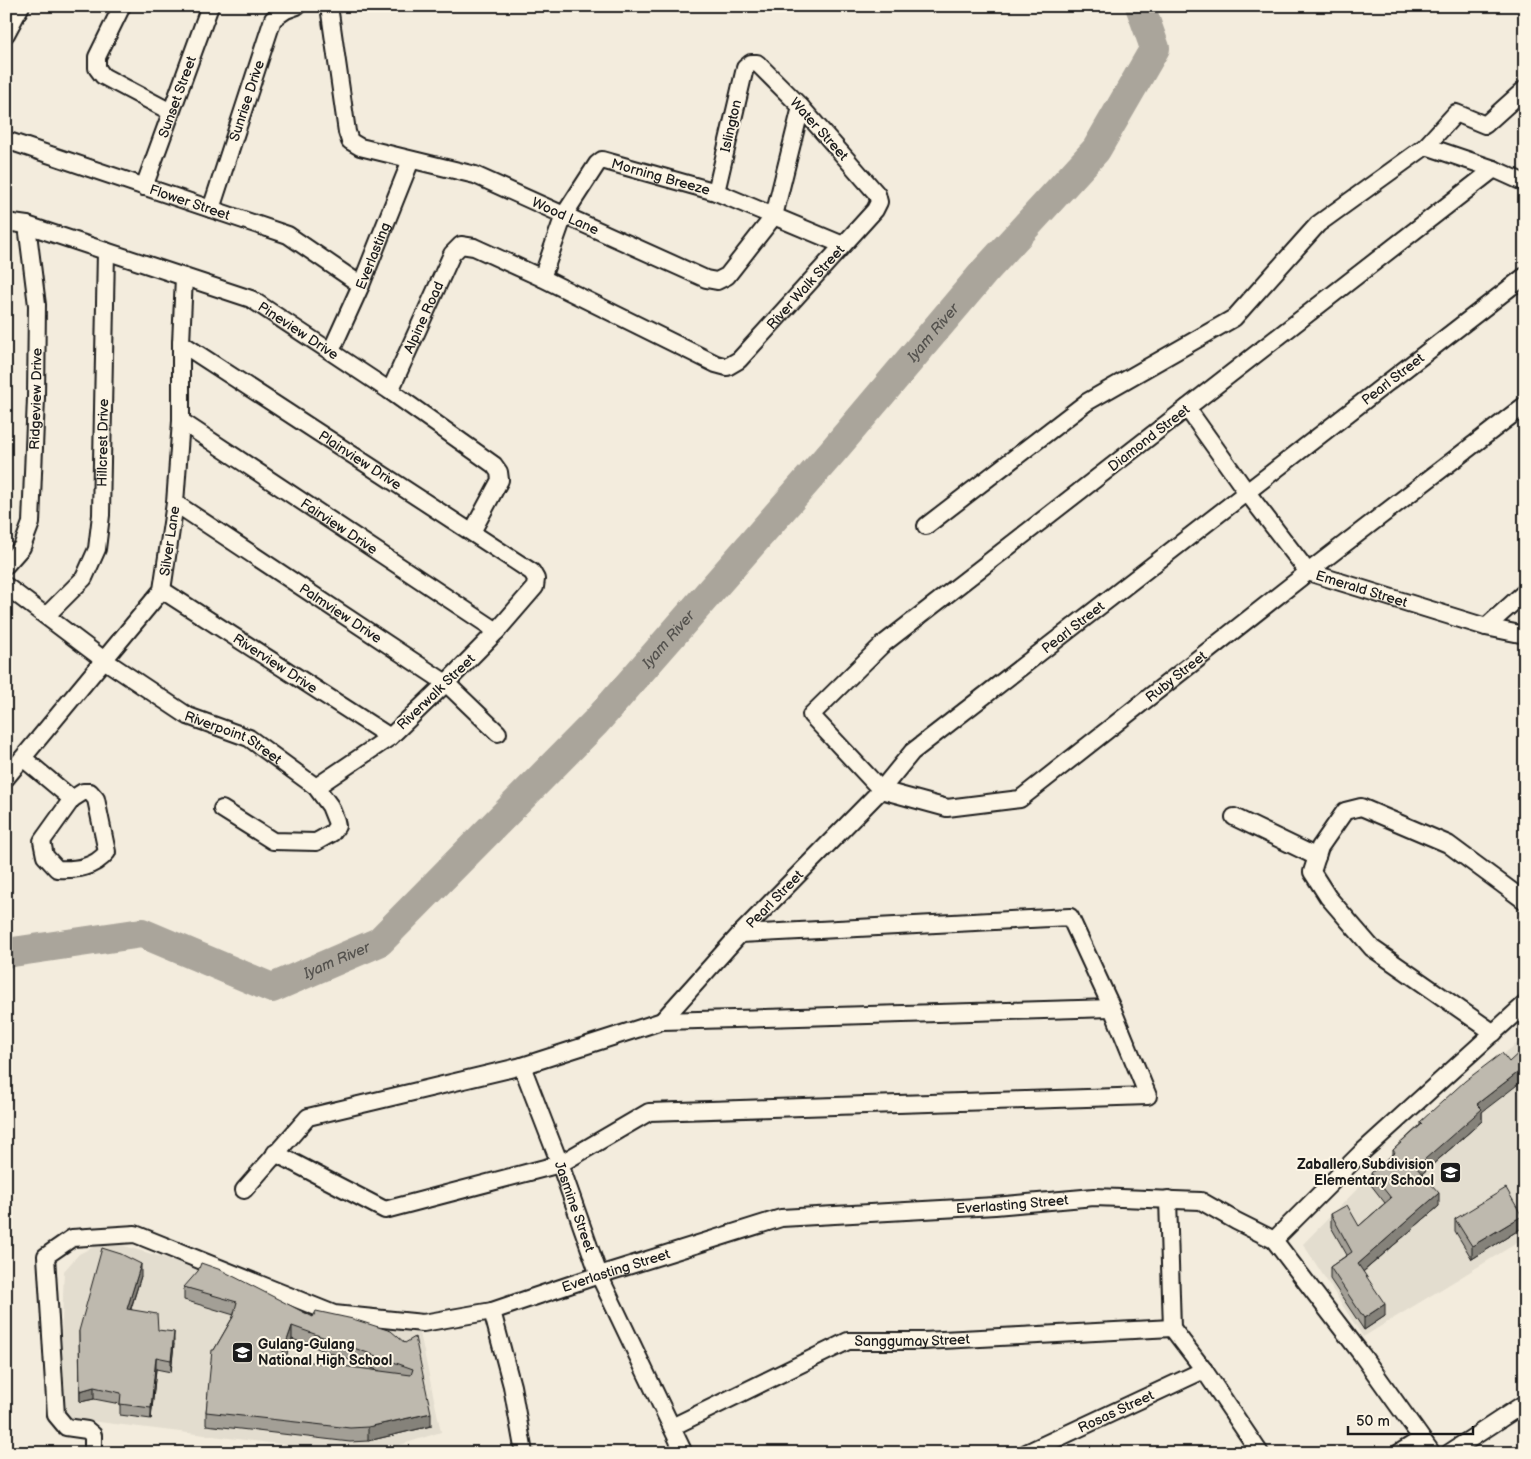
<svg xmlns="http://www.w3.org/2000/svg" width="1531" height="1459" font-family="'Balsamiq Sans',sans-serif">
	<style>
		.built { fill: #e3ddcf }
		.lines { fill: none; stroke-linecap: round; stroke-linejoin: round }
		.river { stroke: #aaa59b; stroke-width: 30 }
		.minor-casing { stroke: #1c1c1c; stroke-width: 20 }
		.minor { stroke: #fcf5e5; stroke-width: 16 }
		.wall { fill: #a39f96; stroke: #1c1c1c; fill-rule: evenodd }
		.shaded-wall { fill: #85827a; stroke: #1c1c1c }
		.building { fill: #beb9ae; stroke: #1c1c1c; fill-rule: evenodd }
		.labels { text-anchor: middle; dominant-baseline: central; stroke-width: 4; stroke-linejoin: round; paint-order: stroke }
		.street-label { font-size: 14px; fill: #1c1c1c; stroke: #fcf5e5 }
		.poi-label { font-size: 14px; font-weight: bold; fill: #1c1c1c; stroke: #fcf5e5; text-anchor: end }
		.water-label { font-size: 15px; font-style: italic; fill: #55534f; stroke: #fcf5e5 }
	</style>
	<rect width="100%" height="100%" fill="#f3ecdd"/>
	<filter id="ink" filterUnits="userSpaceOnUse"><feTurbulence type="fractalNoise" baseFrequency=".02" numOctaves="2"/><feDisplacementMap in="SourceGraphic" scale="10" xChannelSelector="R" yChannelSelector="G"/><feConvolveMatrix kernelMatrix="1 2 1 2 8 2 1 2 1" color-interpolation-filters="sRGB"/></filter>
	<g filter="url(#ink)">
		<g class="built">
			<path d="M1525,1037v201l-162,99 -60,-93 136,-138z"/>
			<path d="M97,1245h24l99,29 80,39 120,20 21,99 -41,13 -48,8 -286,-35 -6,-46 4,-101 15,-17z"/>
		</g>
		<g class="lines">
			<path class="river" id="s1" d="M6,953l136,-20 130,55 107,-46 217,-220 237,-271 152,-180 111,-121 59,-102 -15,-42"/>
			<defs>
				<g id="minor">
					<path d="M122,6l-25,51v11l6,8 68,36"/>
					<path id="s2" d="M329,6l18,126 3,9 10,6 115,28 231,104 11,2 10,-5 47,-60 27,-109"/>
					<path d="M6,34l15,-28"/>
					<path id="s3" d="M6,140l282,95 73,50"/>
					<path d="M1426,146l30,-33 29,12 40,-36"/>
					<path id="s4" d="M1494,169l-612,476 -71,70 70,75 66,18 73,-9 288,-227 217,-167"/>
					<path id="s5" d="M144,187l66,-181"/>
					<path id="s6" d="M211,209l62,-190 13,-9 11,-4"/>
					<path id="s7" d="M6,222l21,3 224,74 139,92 104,74 5,7 1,8 -28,52"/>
					<path id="s8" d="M542,278l22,-63 33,-51 5,-4 114,32 127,53"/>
					<path id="s9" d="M181,343l351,229 4,7 -1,8 -38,44 -51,52 -56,54 -74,50"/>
					<path id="s10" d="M331,351l30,-66 50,-125"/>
					<path id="s11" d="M390,391l62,-137 9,-9 13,2 68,31 174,86 11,3 12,-7 136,-150 4,-8 -2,-8 -76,-87 -44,-44h-6l-6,5 -29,124"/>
					<path id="s12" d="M1187,408l59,83 62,81 178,55 39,8"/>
					<path id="s13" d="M181,421l316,210"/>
					<path id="s14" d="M175,503l271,180 52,50"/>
					<path d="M926,526l161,-124 147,-84 84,-94 108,-78 68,23 31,14"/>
					<path id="s15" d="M6,565l16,-18 9,-24 5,-125 1,-93 -10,-80"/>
					<path id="s16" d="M6,586l98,74 84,56 61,22 67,49 14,19 6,15 1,5 -5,7 -16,9 -43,-1 -51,-32"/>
					<path id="s17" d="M162,590l228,147"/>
					<path id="s18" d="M46,616l38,-38 13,-29 4,-34 5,-264"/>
					<path d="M1486,627l39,-35"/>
					<path d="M23,758l49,41"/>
					<path id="s19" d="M6,778l156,-188 13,-87 6,-82v-78l3,-66"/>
					<path d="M83,792h7l6,7 11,53c-13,16 -31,18 -50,17l-12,-13 -3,-15 30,-42z"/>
					<path d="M1234,817l83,40"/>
					<path id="s20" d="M662,1021l78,-87 141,-144 31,-38 613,-476"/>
					<path d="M1494,1033l-122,-85 -44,-51 -16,-25 8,-25 25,-36 16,-4 87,37 77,57"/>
					<path id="s21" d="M522,1066l38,98 39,111 85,178"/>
					<path d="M275,1153l110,57 175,-46 89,-52 499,-16 -36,-88 -42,-91 -330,17"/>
					<path d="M244,1190l64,-73 214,-51 140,-45 450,-13"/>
					<path d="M1168,1199l4,129 32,42 56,83"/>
					<path d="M1274,1240l87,-87 164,-149"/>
					<path d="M492,1311l20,75 12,67"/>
					<path id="s22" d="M672,1427l176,-86h75l249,-13"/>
					<path id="s23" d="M93,1453v-18l-6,-5 -21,-3 -10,-12 -10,-159 26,-18 63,-4 199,80 89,9 69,-12 107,-36 182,-57 214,-12 99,-9 107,4 35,20 38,19 88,115 70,98"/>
					<path id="s24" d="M1026,1453l178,-83"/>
					<path d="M1399,1453l22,-14"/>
					<path d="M1449,1453l76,-50"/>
				</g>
			</defs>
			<use href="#minor" class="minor-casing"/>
			<use href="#minor" class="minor"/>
		</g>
		<g class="wall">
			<path d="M1509,1062l-27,50v9l-60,53 17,32 -76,66 22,44 -21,14 -34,-51v-12l17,-12 -16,-28v-13l28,12 26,-23 -14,-18v-12l22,-19v-4l27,-25v-3z"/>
			<path d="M1455,1219l67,9 -50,31 -17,-28z"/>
			<path d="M141,1276l-10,33 43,35 -3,28 -15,-3 -5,50 -31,-4v-11l-26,-5 -14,3 -1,-71z"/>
			<path d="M184,1287l129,30 92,26 26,83 -63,15 -18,1 -144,-17v-13l8,-62 20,-35 -50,-15zM292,1339l88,32 -95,-12z"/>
		</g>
		<g class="shaded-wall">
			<path d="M1525,1067v12l-43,33v9l-66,58v-12l61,-63z"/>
			<path d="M1439,1193v13l-81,70v-12z"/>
			<path d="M1522,1216v12l-50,31v-13z"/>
			<path d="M141,1264v12l-14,44v-11z"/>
			<path d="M1385,1304v12l-21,14v-12z"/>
			<path d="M292,1326v13l-11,33v-14z"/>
			<path d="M174,1332v12l-3,28v-12z"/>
			<path d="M156,1357v12l-5,50v-11z"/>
			<path d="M94,1387v12l-14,3v-11z"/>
			<path d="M431,1413v13l-63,15v-14z"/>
		</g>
		<g class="building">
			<path d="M1525,1047v20l-48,37 5,5 -66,58 23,26 -81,71 27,40 -21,14 -34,-51 22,-15 -21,-38 16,-9 12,21 32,-28 -20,-25 24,-20 -2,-3 29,-26 -2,-2 45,-41 37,-28 7,9z"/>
			<path d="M1506,1188l16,28 -50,30 -17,-27z"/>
			<path d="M102,1248l19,6 20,10 -14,45 30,5 1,16 16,2 -3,28 -15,-3 -5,51 -31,-4 1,-11 -27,-6 -14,4 -1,-60z"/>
			<path d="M201,1263l20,7 92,47 3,-6 37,8 38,12 14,12 10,-6 16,76 -63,14 -18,1 -144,-16 6,-62h2l19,-33 4,-15 -53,-15 14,-16zM292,1326l121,43 -2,6 -130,-17z"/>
		</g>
	</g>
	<defs>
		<symbol id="school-square" viewBox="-11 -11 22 22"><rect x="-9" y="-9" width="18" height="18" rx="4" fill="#1c1c1c" stroke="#fcf5e5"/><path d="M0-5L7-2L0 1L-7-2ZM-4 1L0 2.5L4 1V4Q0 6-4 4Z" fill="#fff"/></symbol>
	</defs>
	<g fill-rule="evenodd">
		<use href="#school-square" x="1438" y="1160" width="25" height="25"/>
		<use href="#school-square" x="230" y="1340" width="25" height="25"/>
	</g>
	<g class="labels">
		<g class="street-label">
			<text stroke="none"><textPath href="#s5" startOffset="96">Sunset Street</textPath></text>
			<text stroke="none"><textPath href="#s6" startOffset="114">Sunrise Drive</textPath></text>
			<text transform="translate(731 126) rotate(-77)">Islington</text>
			<text transform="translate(819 129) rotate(48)">Water Street</text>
			<text stroke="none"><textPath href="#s8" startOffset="195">Morning Breeze</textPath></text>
			<text stroke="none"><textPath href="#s3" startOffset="194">Flower Street</textPath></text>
			<text stroke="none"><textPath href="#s2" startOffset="366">Wood Lane</textPath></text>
			<text stroke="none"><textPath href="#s10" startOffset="104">Everlasting</textPath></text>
			<text stroke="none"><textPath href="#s11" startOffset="569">River Walk Street</textPath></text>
			<text stroke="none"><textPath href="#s11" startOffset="81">Alpine Road</textPath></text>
			<text stroke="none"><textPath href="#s7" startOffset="314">Pineview Drive</textPath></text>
			<text stroke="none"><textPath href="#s20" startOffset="976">Pearl Street</textPath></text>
			<text stroke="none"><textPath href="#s15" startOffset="174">Ridgeview Drive</textPath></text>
			<text transform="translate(1149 438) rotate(-38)">Diamond Street</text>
			<text stroke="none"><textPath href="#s18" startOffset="192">Hillcrest Drive</textPath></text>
			<text stroke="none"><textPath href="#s9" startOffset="214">Plainview Drive</textPath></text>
			<text stroke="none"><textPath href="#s13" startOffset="190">Fairview Drive</textPath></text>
			<text stroke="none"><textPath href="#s19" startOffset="294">Silver Lane</textPath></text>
			<text stroke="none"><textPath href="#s12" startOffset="260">Emerald Street</textPath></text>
			<text stroke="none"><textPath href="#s14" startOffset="199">Palmview Drive</textPath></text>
			<text stroke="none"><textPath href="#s20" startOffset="571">Pearl Street</textPath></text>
			<text stroke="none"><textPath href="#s17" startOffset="135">Riverview Drive</textPath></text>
			<text stroke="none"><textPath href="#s4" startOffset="1318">Ruby Street</textPath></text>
			<text transform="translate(436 692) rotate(-44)">Riverwalk Street</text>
			<text stroke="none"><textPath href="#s16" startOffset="274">Riverpoint Street</textPath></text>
			<text stroke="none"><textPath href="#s20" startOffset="166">Pearl Street</textPath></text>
			<text stroke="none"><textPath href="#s23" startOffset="1226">Everlasting Street</textPath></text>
			<text stroke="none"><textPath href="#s21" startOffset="150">Jasmine Street</textPath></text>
			<text stroke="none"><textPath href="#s23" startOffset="821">Everlasting Street</textPath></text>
			<text stroke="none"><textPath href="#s22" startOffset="260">Sanggumay Street</textPath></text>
			<text stroke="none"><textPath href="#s24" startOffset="99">Rosas Street</textPath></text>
		</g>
		<g class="poi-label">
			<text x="1434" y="1164">Zaballero Subdivision<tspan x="1434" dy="16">Elementary School</tspan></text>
			<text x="258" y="1344" text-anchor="start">Gulang-Gulang<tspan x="258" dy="16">National High School</tspan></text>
		</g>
		<g class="water-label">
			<text stroke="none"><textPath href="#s1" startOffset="1219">Iyam River</textPath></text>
			<text stroke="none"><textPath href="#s1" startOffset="814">Iyam River</textPath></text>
			<text stroke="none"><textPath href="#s1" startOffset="349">Iyam River</textPath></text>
		</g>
	</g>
	<rect width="1531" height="1459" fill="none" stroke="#fcf5e5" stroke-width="25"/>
	<rect x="12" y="12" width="1506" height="1434" fill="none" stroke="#1c1c1c" stroke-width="2" filter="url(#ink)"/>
	<path d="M1348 1426v8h125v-8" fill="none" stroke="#1c1c1c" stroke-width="2.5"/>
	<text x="1356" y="1426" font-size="15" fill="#1c1c1c" stroke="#fcf5e5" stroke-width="4" paint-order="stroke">50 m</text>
</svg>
